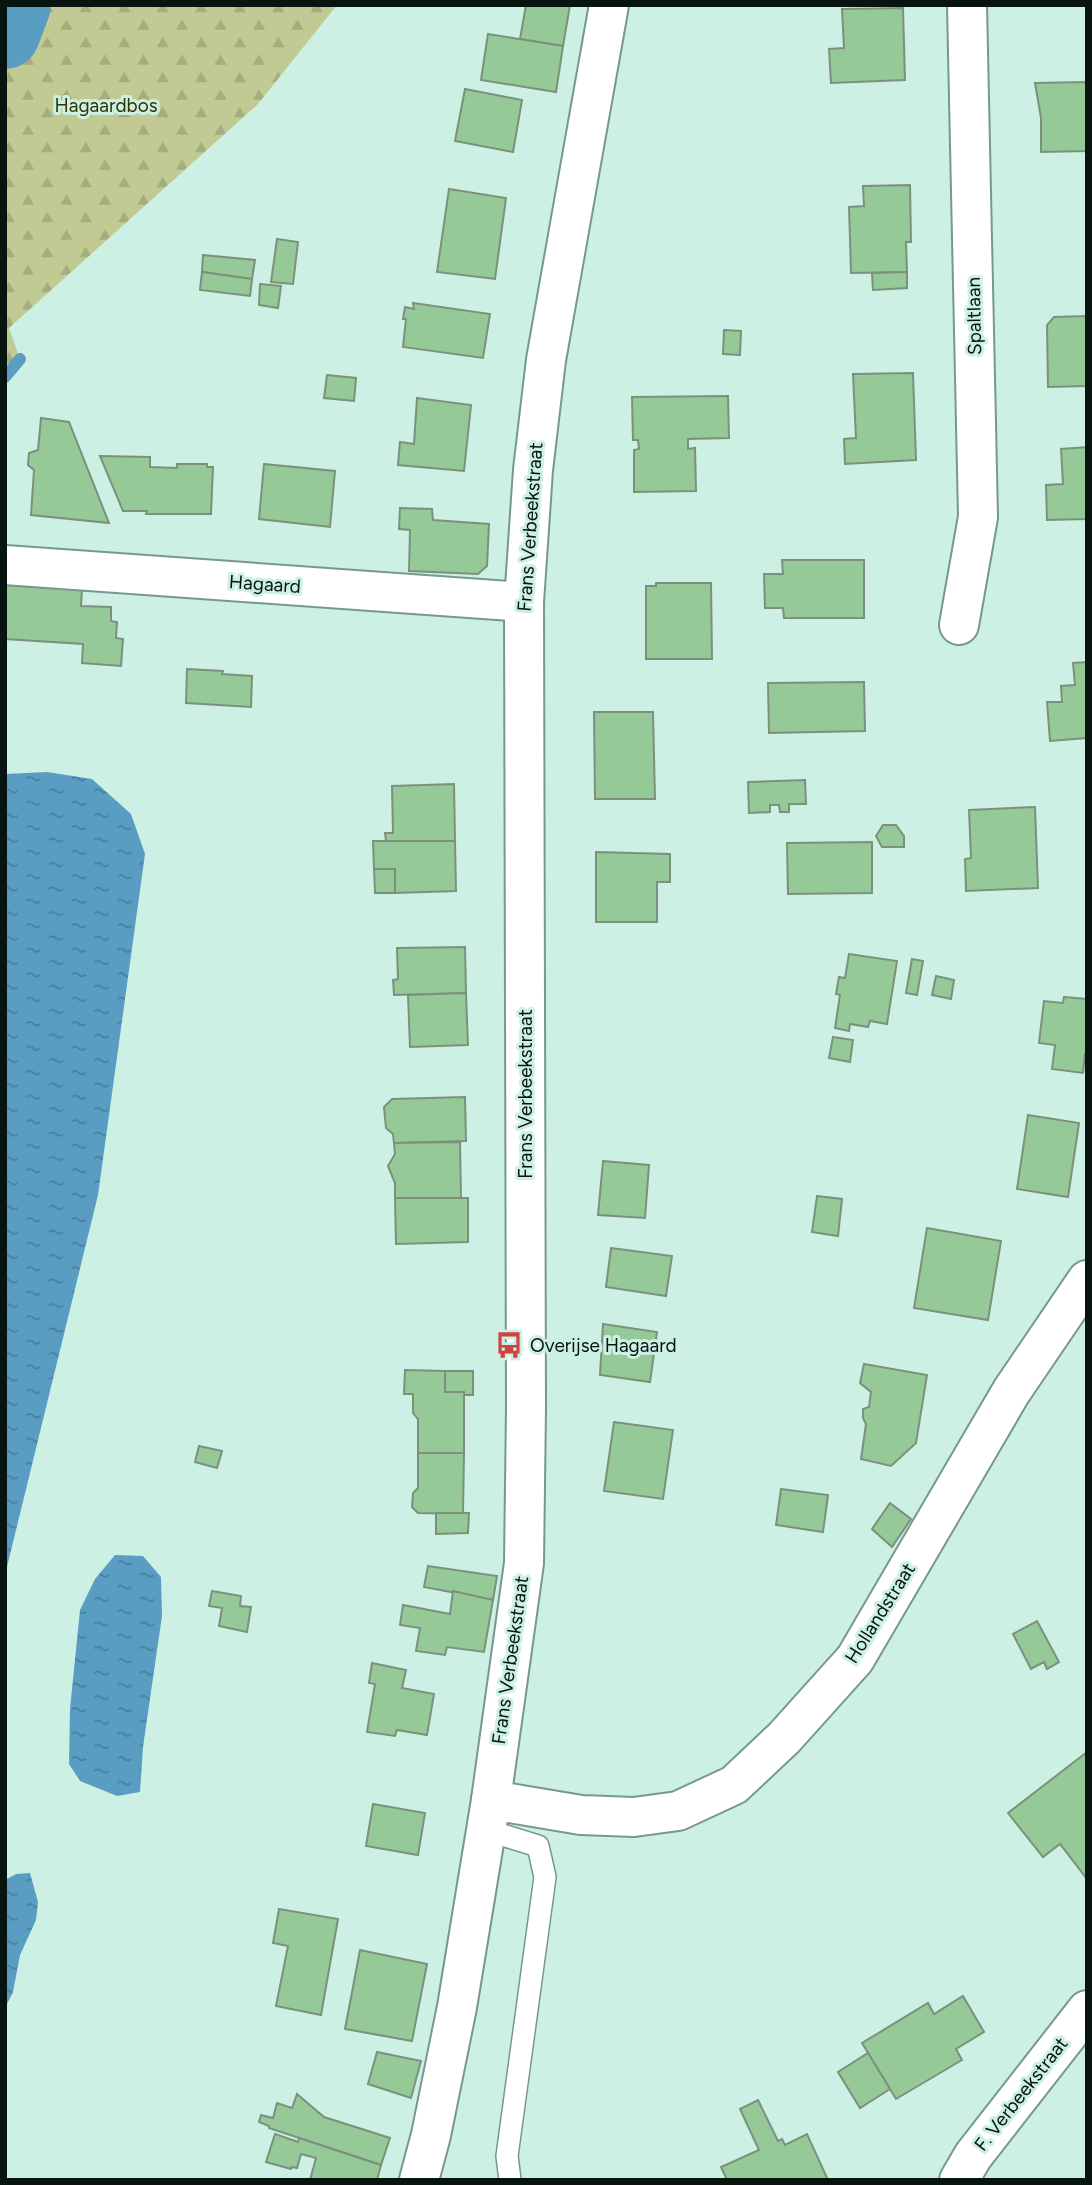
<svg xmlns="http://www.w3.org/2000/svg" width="1092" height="2185" font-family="Figtree,sans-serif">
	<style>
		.forest { fill: url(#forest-firs) }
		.water { fill: url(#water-ripples) }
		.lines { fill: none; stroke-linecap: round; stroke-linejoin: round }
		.stream { stroke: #599dc3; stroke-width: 12 }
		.river { stroke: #599dc3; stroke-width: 70 }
		.building { fill: #95c997; stroke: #7c917c; stroke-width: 2 }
		.service-casing { stroke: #77988f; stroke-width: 24 }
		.minor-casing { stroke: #77988f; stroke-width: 42 }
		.secondary-casing { stroke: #77988f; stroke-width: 42 }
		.service { stroke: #fff; stroke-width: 21 }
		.minor { stroke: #fff; stroke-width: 38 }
		.secondary { stroke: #fff; stroke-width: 38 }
		.labels { text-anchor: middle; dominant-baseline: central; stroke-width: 6; stroke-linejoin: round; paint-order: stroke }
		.park-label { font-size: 19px; fill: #2f3400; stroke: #cdf0e5 }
		.street-label { font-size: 19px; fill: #071410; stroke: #cdf0e5 }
		.poi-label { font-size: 19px; fill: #071410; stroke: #cdf0e5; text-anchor: start }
	</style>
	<defs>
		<pattern id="forest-firs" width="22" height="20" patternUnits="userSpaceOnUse" patternTransform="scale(1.75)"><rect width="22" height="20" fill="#c1ca92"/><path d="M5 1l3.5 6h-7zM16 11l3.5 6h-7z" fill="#a4ad7d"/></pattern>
		<pattern id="water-ripples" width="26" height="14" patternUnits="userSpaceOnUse" patternTransform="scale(1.75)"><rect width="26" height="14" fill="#599dc3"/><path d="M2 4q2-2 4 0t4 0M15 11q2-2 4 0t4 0" fill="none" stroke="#487f9d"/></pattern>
	</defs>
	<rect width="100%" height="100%" fill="#cdf0e5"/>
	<path class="forest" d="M5,5h332l-79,99 -249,224 11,31 -15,18z"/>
	<g class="water">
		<path d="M47,772l45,7 39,35 14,40 -47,341 -93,380v-801z"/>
		<path d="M115,1555l28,1 18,21 1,39 -19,131 -3,45 -23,4 -37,-15 -11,-17 1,-55 10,-99 15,-31z"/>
		<path d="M30,1873l8,29 -2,18 -16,35 -7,37 -8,16v-128l11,-6z"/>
	</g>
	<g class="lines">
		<path class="stream" d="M5,377l15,-18"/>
		<path class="river" d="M5,34l11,-29"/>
	</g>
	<g class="building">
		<path d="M526,5h44l-7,41 -43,-7z"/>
		<path d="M903,8l2,72 -74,3 -2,-34 15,-1 -2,-39z"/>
		<path d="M488,34l75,12 -7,46 -75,-12z"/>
		<path d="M1087,82v69l-46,1v-34l-6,-35z"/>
		<path d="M465,89l57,11 -9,52 -58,-11z"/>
		<path d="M910,185l1,57h-5l1,30 -56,1 -2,-66 15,-1 -1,-20z"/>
		<path d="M449,189l57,9 -11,81 -58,-7z"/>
		<path d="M277,239l21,3 -5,42 -22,-2z"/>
		<path d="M203,255l52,5 -3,19 -50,-7z"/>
		<path d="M202,272l50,7 -2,17 -50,-6z"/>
		<path d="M907,272v16l-34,2 -1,-17z"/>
		<path d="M260,284l21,2 -3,22 -19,-3z"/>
		<path d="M413,303l77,11 -7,44 -80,-11 3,-28h-3l2,-12 9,2z"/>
		<path d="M1087,316v70l-39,1 -1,-62 7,-8z"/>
		<path d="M724,330l17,1 -1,24 -17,-1z"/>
		<path d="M913,373l3,87 -71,4 -1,-25 12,-1 -3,-64z"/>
		<path d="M327,375l29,3 -2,23 -30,-3z"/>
		<path d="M728,396l1,42 -41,1v10l7,-1 1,43 -62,1v-42l5,-1 -1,-9h-5l-1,-43z"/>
		<path d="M417,398l54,7 -7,66 -66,-6 2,-23 14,2z"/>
		<path d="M41,418l28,4 40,101 -78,-8 3,-45 -6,-5 1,-12 9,-3z"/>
		<path d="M1087,447v72l-40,1 -1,-35 17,-1 -2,-35z"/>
		<path d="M100,456l50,1v10l27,1v-4h30v3h6l-2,47h-65l1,-3h-24z"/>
		<path d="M264,464l71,7 -5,56 -71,-8z"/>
		<path d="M400,508l32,1 1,11 56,4 -2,42 -9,8 -69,-3 1,-41 -11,-1z"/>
		<path d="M782,560h82v58h-80l-1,-10h-18l-1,-34h19z"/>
		<path d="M656,583h55l1,76h-66v-73h10z"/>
		<path d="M5,585l77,5 -1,16 30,1v14l6,1 -1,16 7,1 -2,27 -39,-3 1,-19 -78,-5z"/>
		<path d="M1087,662v76l-37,3 -3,-39h15l-1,-16 14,-1 -2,-22z"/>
		<path d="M187,669l36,2 -1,3 30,2 -1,31 -65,-4z"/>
		<path d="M864,682l1,49 -96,2 -1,-50z"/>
		<path d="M594,712h59l2,87h-60z"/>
		<path d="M805,780l1,24h-17v8h-9l-1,-7h-9v7l-21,1 -1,-31z"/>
		<path d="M454,784l1,57h-69l-1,-8h8l-1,-47z"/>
		<path d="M1035,807l3,81 -72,3 -1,-32 6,-1 -2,-48z"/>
		<path d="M883,825h13l8,11v11h-22l-6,-11z"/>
		<path d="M373,841h82l1,50 -61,2v-24h-21z"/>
		<path d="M872,842v51l-84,1 -1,-51z"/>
		<path d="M596,852l74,2v28h-13v40h-61z"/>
		<path d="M374,869h21v24h-20z"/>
		<path d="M465,947l1,46 -72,2 -1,-15 5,-1 -1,-31z"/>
		<path d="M849,954l48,7 -10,63 -17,-3 -2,6 -18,-3 -1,7 -14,-3 5,-33 -4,-1 3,-17 6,1z"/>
		<path d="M912,959l11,2 -6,34 -11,-2z"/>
		<path d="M936,976l18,4 -3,19 -19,-4z"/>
		<path d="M466,993l2,52 -58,2 -2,-52z"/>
		<path d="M1064,997l23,2v55h-2l-2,19 -31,-4 3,-24 -16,-2 5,-42 19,2z"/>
		<path d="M833,1037l20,3 -3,22 -21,-4z"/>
		<path d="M465,1097l1,44 -72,2 -1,-9 -7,-6 -2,-21 8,-8z"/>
		<path d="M1028,1115l51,8 -11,74 -51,-8z"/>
		<path d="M460,1142l1,56h-66v-15l-7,-17 7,-12 -1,-11z"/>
		<path d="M603,1161l46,4 -4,53 -47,-3z"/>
		<path d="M817,1196l25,3 -4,37 -26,-4z"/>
		<path d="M395,1198h73v44l-72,2z"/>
		<path d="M927,1228l74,13 -13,79 -74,-12z"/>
		<path d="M611,1248l61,8 -6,40 -60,-9z"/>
		<path d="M603,1324l54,8 -7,50 -50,-7z"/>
		<path d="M864,1364l63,11 -11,68 -25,23 -30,-7 5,-35 -3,-6v-9l6,-2 2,-15 -11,-9z"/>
		<path d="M405,1370l40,1v21h19v61h-46v-34l-5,-6v-19h-9z"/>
		<path d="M445,1371h28v24h-9v-3h-19z"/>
		<path d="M614,1422l59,8 -10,69 -59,-8z"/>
		<path d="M199,1446l23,5 -5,17 -22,-6z"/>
		<path d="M418,1453h46l-1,61 -45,-1 -6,-6 1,-14 5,-5z"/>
		<path d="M781,1489l47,6 -5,37 -47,-7z"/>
		<path d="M890,1503l21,16 -19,28 -20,-18z"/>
		<path d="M436,1513h33l-1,20 -32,1z"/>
		<path d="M428,1566l69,10 -4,24 -69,-13z"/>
		<path d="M212,1591l29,5 -1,10 11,1 -4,25 -28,-6 3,-18 -13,-2z"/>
		<path d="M453,1591l40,9 -9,52 -37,-5 -2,8 -29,-4 4,-23 -20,-3 3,-20 47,9z"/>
		<path d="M1037,1621l22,41 -12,7 -3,-7 -13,7 -18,-35z"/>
		<path d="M372,1663l34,7 -4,18 32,6 -7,41 -30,-5 -2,6 -28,-4 8,-48 -6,-1z"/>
		<path d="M1087,1752v127l-27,-35 -17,13 -35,-44z"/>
		<path d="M373,1804l52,9 -7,42 -52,-9z"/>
		<path d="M279,1909l59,10 -17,96 -45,-9 12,-60 -15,-3z"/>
		<path d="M360,1950l67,14 -15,77 -67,-12z"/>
		<path d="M963,1996l21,36 -28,17 6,11 -66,39 -34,-56 66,-40 6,11z"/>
		<path d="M377,2052l44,9 -10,37 -43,-14z"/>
		<path d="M868,2053l22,36 -30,19 -22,-36z"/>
		<path d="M297,2094l27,23 66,21 -9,27 -112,-37v-2l-10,-4 2,-7 12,3 4,-15 15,5z"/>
		<path d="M758,2100l20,41 4,-2 3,6 22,-11 21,46h-101l-6,-13 38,-17 -19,-41z"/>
		<path d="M275,2134l23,8 1,-4 82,27 -4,15h-67l6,-22 -15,-4 -4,14 -5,-1 -1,2 -25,-7z"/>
	</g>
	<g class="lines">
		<defs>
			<path id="service" d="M486,1830l52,16 7,31 -38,279 3,24"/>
			<g id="minor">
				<path d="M5,565l519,37"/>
				<path d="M959,625l19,-108 -11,-512"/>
				<path d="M491,1800l90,15 53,2 44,-6 56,-26 50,-47 71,-79 156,-267 76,-112"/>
				<path d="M959,2180l14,-24 114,-146"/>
			</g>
			<path id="secondary" d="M419,2180l12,-45 26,-128 34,-207 33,-237 2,-155 -2,-806 9,-132 13,-110 63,-355"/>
		</defs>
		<use href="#service" class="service-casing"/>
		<use href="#minor" class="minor-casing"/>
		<use href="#secondary" class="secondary-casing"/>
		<use href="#service" class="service"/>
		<use href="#minor" class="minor"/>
		<use href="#secondary" class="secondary"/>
	</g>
	<defs>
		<symbol id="bus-bare" viewBox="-9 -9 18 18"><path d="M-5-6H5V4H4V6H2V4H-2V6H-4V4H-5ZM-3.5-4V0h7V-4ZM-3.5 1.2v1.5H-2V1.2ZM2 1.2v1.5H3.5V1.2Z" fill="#d14340" stroke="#cdf0e5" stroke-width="2.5" paint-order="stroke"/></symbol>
	</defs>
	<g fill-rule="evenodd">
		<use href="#bus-bare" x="490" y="1326" width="38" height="38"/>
	</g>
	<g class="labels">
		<g class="park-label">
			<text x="106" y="105">Hagaardbos</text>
		</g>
		<g class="street-label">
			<text transform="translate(974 316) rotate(-91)">Spaltlaan</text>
			<text transform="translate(530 527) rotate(-86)">Frans Verbeekstraat</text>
			<text transform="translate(265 584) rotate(4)">Hagaard</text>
			<text transform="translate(525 1094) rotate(-90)">Frans Verbeekstraat</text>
			<text transform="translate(880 1613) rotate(-58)">Hollandstraat</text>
			<text transform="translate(510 1660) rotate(-82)">Frans Verbeekstraat</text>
			<text transform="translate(1021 2094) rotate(-52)">F. Verbeekstraat</text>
		</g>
		<g class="poi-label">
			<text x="530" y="1345">Overijse Hagaard</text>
		</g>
	</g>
	<rect width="1092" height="2185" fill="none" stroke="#071410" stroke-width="14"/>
</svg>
